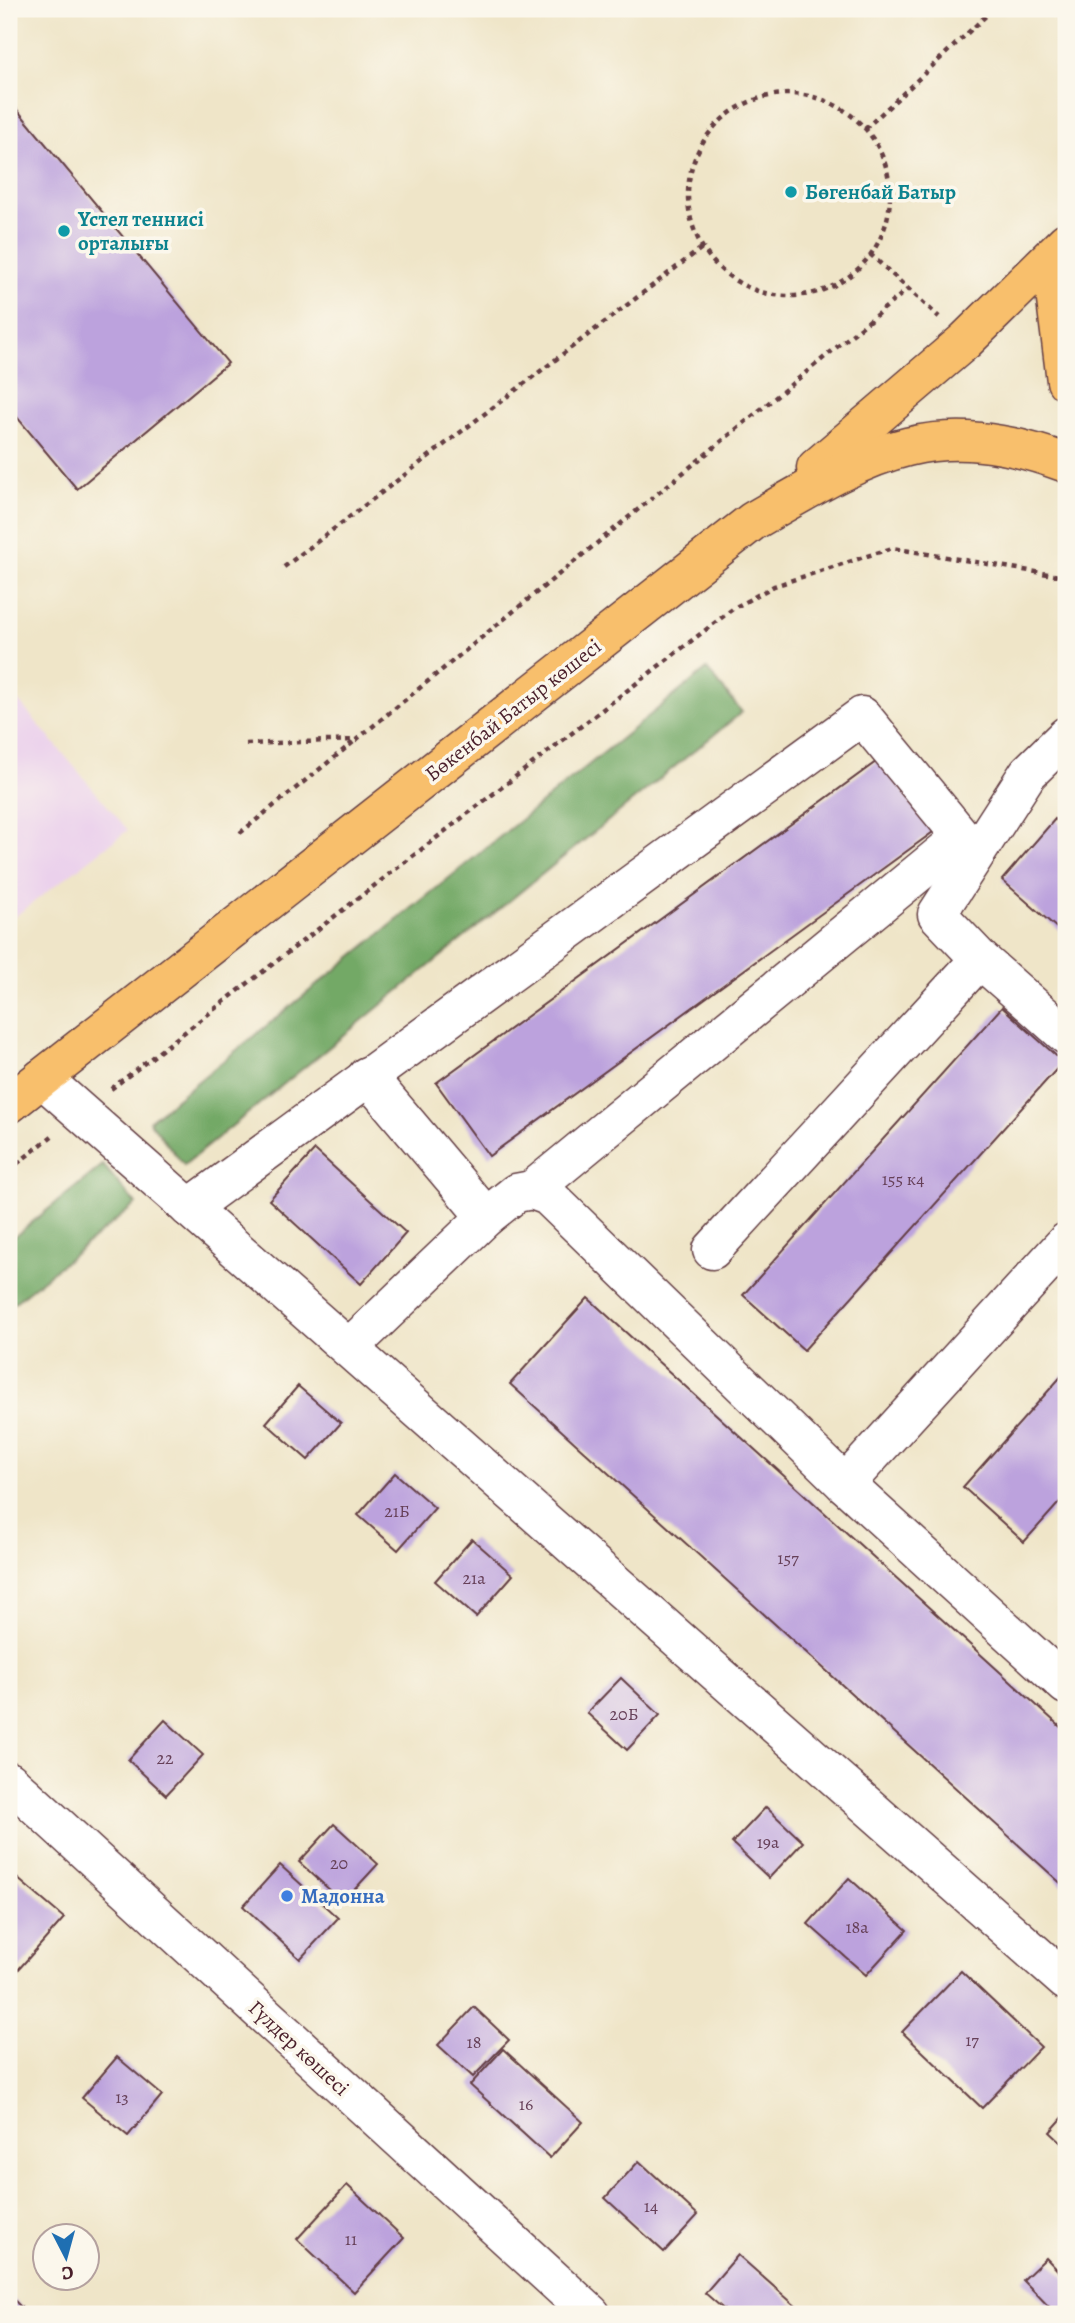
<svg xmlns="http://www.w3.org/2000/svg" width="1075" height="2323" font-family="Alegreya,serif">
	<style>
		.built { fill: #ebd1ec }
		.forest { fill: #73a966; stroke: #5e6448; stroke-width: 2 }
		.building { fill: #bca2dd }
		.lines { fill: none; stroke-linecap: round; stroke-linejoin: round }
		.minor-casing { stroke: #633d43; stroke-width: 41 }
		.major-casing { stroke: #633d43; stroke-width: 41 }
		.path { stroke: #633d43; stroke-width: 4.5; stroke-dasharray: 5 5; stroke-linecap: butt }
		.minor { stroke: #fff; stroke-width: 38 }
		.major { stroke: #f8bf6c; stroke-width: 38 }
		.culture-dot { fill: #0f9aa8; stroke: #fbf7ec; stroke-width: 2.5 }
		.shop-dot { fill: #3f7fe0; stroke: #fbf7ec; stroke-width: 2.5 }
		.labels { text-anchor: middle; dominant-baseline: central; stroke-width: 7; stroke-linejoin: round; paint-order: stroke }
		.number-label { font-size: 18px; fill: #664058 }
		.culture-label { font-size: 21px; font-weight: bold; fill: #0d838f; stroke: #fbf7ec; text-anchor: start }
		.street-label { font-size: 21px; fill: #4a1f2b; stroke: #fbf7ec }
		.shop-label { font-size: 21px; font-weight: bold; fill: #366cbe; stroke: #fbf7ec; text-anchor: start }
	</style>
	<rect width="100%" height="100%" fill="#fbf7ec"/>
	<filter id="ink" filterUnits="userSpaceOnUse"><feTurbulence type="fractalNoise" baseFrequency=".0143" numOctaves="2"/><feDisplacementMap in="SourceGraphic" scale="14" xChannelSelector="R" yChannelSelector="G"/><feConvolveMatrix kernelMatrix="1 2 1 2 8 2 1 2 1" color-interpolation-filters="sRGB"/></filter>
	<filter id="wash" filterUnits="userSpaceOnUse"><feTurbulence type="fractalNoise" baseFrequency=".00686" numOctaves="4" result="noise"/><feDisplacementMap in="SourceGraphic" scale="28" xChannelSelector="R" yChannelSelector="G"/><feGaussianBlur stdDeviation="1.57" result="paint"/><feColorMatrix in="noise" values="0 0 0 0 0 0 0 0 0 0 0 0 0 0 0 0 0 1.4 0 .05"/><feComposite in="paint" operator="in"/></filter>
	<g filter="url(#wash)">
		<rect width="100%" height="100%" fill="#efe5c8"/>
		<path class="built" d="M9,690l119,140 -119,91z"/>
		<g class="forest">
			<path d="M707,669l35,43 -558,453 -35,-44z"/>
			<path d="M103,1165l33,39 -127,103v-66z"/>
		</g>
		<g id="blocks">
			<g class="building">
				<path d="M9,100l219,263 -151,126 -60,-72 -8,6z"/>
				<path d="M880,759l53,73 -444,324 -53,-73z"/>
				<path d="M1055,819l11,10v107l-64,-56z"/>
				<path d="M1002,1007l61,55 -259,288 -61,-55z"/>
				<path d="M315,1150l91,83 -45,51 -92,-84z"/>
				<path d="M588,1298l478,434v156l-556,-504z"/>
				<path d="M1066,1371v124l-42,47 -61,-55z"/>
				<path d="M298,1386l43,37 -33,37 -42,-37z"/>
				<path d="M395,1473l40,35 -37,42 -40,-35z"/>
				<path d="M472,1539l41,36 -37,42 -41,-36z"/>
				<path d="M621,1678l39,37 -33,35 -40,-37z"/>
				<path d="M165,1720l38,35 -37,40 -38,-35z"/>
				<path d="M766,1807l37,35 -34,36 -37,-35z"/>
				<path d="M334,1824l44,40 -35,38 -44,-40z"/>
				<path d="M280,1865l58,53 -38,41 -57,-53z"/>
				<path d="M17,1878l47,40 -46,52 -9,-8v-74z"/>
				<path d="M849,1878l58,52 -41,45 -58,-51z"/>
				<path d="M961,1971l80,76 -59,61 -80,-76z"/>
				<path d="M474,2007l35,33 -36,37 -35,-32z"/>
				<path d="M503,2049l80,73 -33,36 -80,-73z"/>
				<path d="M117,2057l45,38 -34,41 -46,-38z"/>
				<path d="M1066,2114v33l-16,-15z"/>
				<path d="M639,2161l59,54 -34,37 -59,-54z"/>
				<path d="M347,2185l57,53 -50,54 -57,-53z"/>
				<path d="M738,2255l60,53 -6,6h-63l-24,-21z"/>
				<path d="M1046,2258l20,21v35h-10l-33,-34z"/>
				<path d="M9,2295l19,19h-19z"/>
			</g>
		</g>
	</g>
	<g filter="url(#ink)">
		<use href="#blocks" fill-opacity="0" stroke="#633d43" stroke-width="2"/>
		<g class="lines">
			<defs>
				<g id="minor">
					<path d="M1066,736l-38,37 -91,141 43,45 86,76"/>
					<path d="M367,1076l119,141"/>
					<path d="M42,1078l1024,903"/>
					<path d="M189,1208l673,-492 100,121 -430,353"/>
					<path d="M712,1250l268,-291"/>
					<path d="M349,1348l137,-131 30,-24 16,-3 16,6 297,288 221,201"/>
					<path d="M845,1484l221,-242"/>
					<path d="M9,1781l582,533"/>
				</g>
				<g id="major">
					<path d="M1051,260l15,121"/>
					<path d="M816,468l149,-127 101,-99"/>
					<path d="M9,1104l744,-583c116,-67 178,-108 313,-58"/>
				</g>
			</defs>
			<use href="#minor" class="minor-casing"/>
			<use href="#major" class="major-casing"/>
			<g class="path">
				<circle cx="789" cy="195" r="101"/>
				<path d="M865,129l124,-116"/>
				<path d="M870,254l69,63"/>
				<path d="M284,567l419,-320"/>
				<path d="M246,744l110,-4 552,-451"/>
				<path d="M240,833l116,-93"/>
				<path d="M111,1089l623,-481 40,-22 118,-38 174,29"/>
				<path d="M9,1170l43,-34"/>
			</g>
			<use href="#minor" class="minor"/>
			<use href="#major" class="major"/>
		</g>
	</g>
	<g class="culture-dot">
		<circle cx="791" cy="192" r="7"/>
		<circle cx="64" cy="231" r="7"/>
	</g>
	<circle class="shop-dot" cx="287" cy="1896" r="7"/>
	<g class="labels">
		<g class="number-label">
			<text x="903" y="1179">155 к4</text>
			<text x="397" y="1511">21Б</text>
			<text x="788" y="1558">157</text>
			<text x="474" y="1578">21а</text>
			<text x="624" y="1714">20Б</text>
			<text x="165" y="1758">22</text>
			<text x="768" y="1842">19а</text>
			<text x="339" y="1863">20</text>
			<text x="857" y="1927">18а</text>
			<text x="972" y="2040">17</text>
			<text x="474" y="2042">18</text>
			<text x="122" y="2097">13</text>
			<text x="526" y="2104">16</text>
			<text x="651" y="2206">14</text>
			<text x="351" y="2239">11</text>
		</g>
		<g class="culture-label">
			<text x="805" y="192">Бөгенбай Батыр</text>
			<text x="78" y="219">Үстел теннисі<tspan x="78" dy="24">орталығы</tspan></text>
		</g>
		<g class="street-label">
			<text transform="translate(513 710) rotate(-38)">Бөкенбай Батыр көшесі</text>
			<text transform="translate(299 2048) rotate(43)">Гүлдер көшесі</text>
		</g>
		<g class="shop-label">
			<text x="301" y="1896">Мадонна</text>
		</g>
	</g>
	<rect width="1075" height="2323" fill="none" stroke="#fbf7ec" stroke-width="35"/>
	<g transform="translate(66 2257) rotate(174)"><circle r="33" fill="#fbf7ec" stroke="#b4a19f" stroke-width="2"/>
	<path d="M0-5L12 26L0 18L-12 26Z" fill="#1f6fb2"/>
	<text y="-10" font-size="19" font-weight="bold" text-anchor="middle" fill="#4a1f2b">С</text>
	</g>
</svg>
